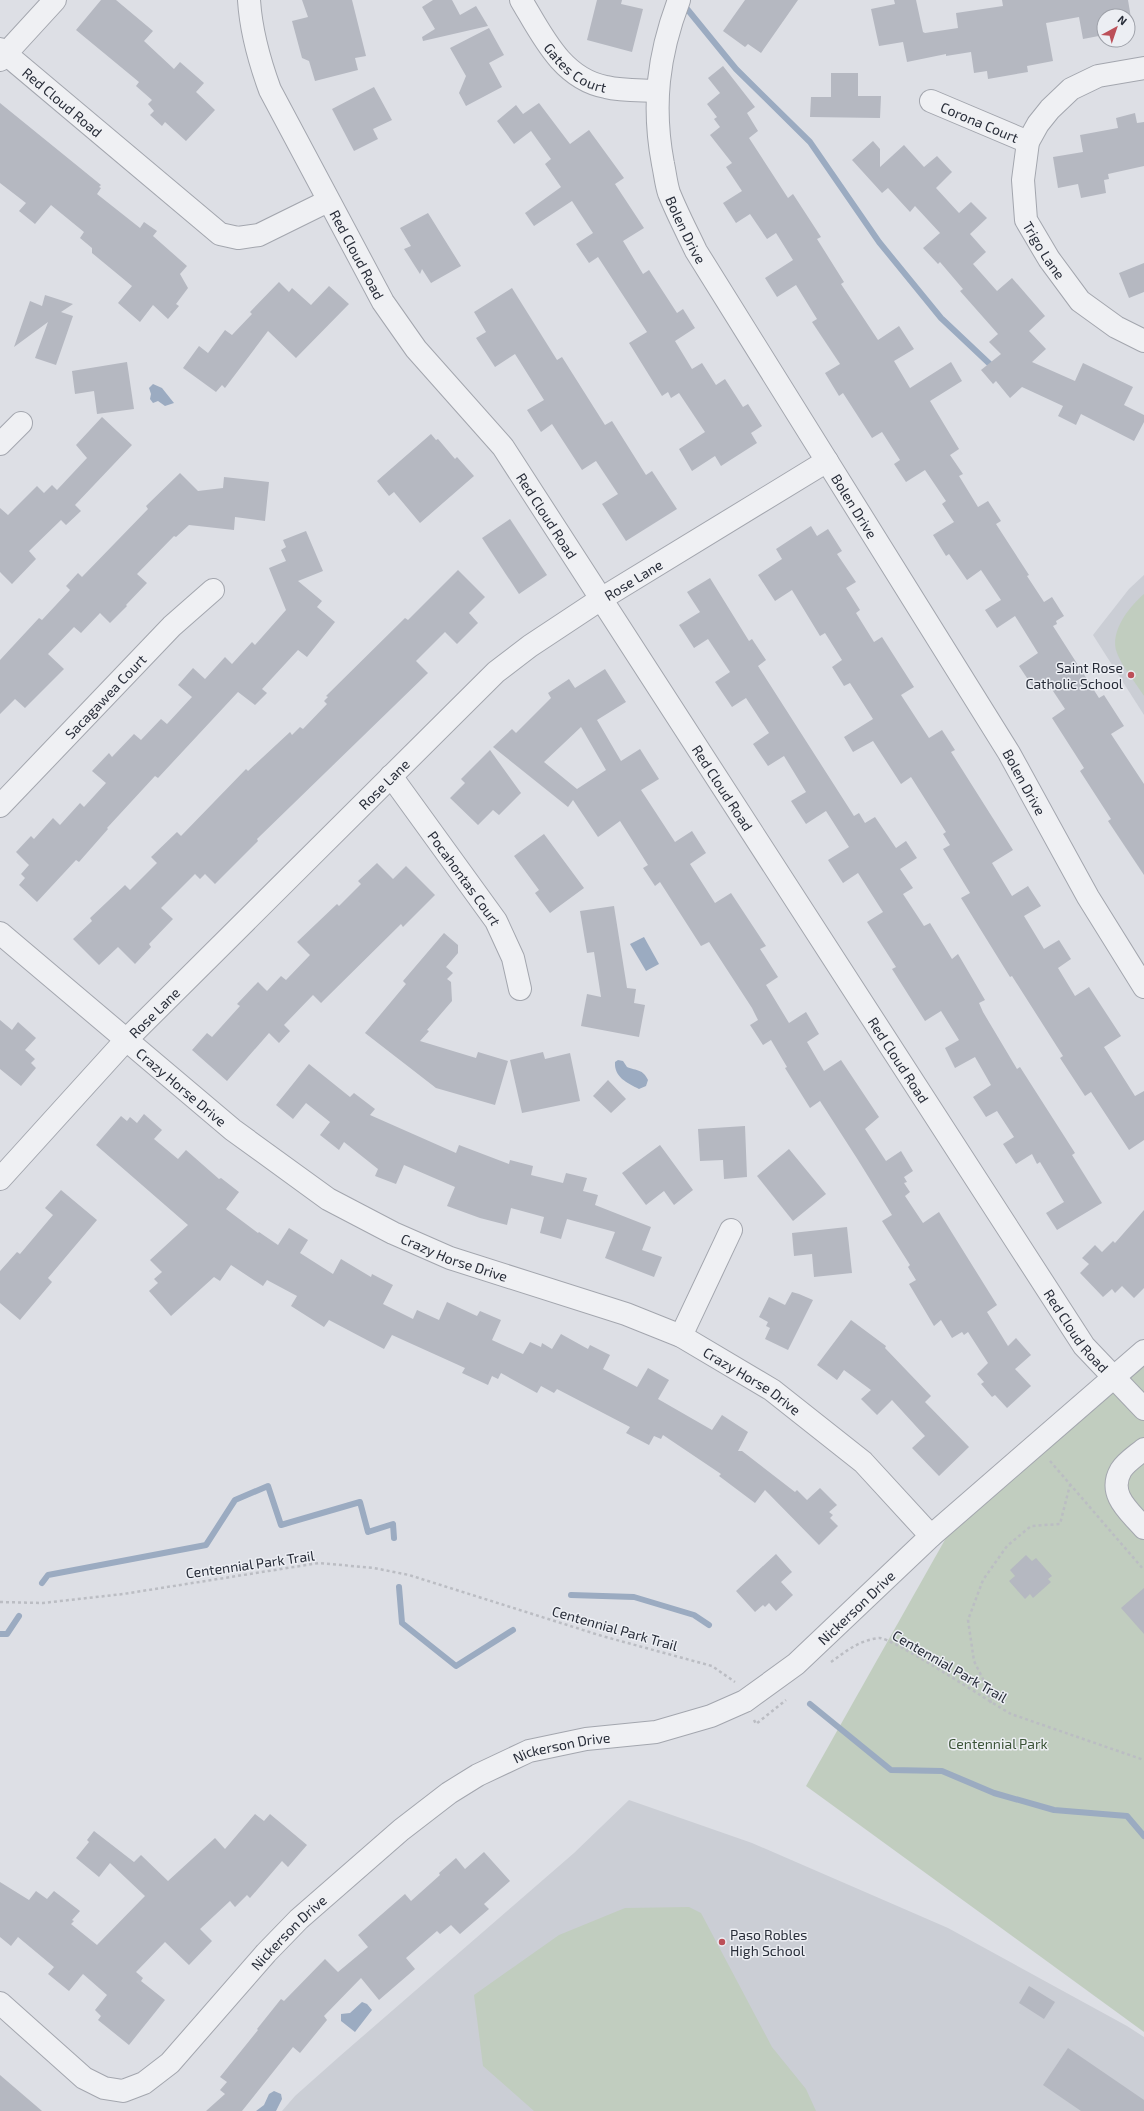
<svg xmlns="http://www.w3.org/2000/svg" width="1144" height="2111" font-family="'Exo 2',sans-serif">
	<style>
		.built { fill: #cbced5 }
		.green { fill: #c1cdbf }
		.water { fill: #9babc1 }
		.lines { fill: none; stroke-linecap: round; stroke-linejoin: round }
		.stream { stroke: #9babc1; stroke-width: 6 }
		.building { fill: #b5b8c1; fill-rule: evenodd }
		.minor-casing { stroke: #a3a6ae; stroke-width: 24 }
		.path { stroke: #bbbdc3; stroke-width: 2.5; stroke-dasharray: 3 3; stroke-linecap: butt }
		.minor { stroke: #eff0f3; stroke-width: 22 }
		.poi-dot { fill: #bc4f58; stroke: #eceef3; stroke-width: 1.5 }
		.labels { text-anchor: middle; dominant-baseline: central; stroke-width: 3; stroke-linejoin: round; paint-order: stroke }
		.street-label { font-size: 14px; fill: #282d39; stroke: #eceef3 }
		.poi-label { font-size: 14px; fill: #282d39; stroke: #eceef3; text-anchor: end }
		.park-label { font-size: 14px; fill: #3b5337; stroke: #eceef3 }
	</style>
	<rect width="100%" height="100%" fill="#dddfe5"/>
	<g class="built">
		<path d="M1144,575v140l-51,-80 36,-46z"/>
		<path d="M629,1800l123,43 196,85 179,98 17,11v74h-862l13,-15 45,-40 234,-203z"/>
	</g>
	<g class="green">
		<path d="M1144,594v102c-8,-13 -22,-29 -27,-43 -8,-21 12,-46 27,-59z"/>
		<path d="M1144,1351v681l-338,-246 158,-280z"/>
		<path d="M689,1907l12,6 71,134 34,42 10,22h-282l-51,-45 -9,-71 85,-60 66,-27z"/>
	</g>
	<g class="water">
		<path d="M153,384l9,4 12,15 -9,3 -7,-5 -5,2 -3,-4 1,-5 -2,-6z"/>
		<path d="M644,937l15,27 -13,7 -16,-27z"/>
		<path d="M618,1060l5,1 4,6c10,4 16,2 21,13l-2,6 -7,3c-12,-6 -25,-12 -24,-27z"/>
		<path d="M362,2002l5,2 5,6 -17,22 -14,-11v-7l9,-1z"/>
		<path d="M274,2091l7,3 1,5 -6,12h-20l8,-6 5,-11z"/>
	</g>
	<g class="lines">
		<g class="stream">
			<path d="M683,4l53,65 74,73 69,100 62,76 53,50"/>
			<path d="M42,1583l6,-8 158,-30 29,-45 33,-14 13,39 79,-23 8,30 25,-8 1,14"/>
			<path d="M399,1587l3,36 54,43 57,-36"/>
			<path d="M571,1595l63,2 60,18 15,10"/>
			<path d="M0,1634h7l12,-18"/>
			<path d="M810,1704l81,66 51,1 52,22 60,17 73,6 17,20"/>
		</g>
	</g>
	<g class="building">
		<path d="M101,0h15l37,31 -9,10 30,28 6,-7 24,21 -8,9 19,18 -29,31 -21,-19 -3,4 -12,-11 4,-4 -6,-7 4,-4 -16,-14 3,-4 -63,-52z"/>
		<path d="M302,0h50l14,56 -11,2 3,12 -43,11 -6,-20 -7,-3 -10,-37 16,-4z"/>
		<path d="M433,0h19l8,15 16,-9 12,20 -65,15 -1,-4 13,-8 -13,-22z"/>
		<path d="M597,0h25l-1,4 22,5 -11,43 -45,-12z"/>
		<path d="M745,0h53l-37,53 -13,-9 -3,3 -22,-16z"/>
		<path d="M894,0h22l7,32 2,1 33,-5 -2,-15 47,-7 -1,-6h126l5,30 -5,1v-15h-24v19l-21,4 -4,-22 -33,6 7,38 -26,5 1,6 -40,7 -1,-8 -13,2 -3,-21 -25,4v-2l-39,8 -4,-20 -24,4 -8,-37 24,-5z"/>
		<path d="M489,28l15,27 -15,8 13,24 -36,19 -7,-13 7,-17 -16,-28z"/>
		<path d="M723,66l32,41 -8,6 11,18 -9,7 39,60 5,-4 28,43 -4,2 27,43 -3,2 37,56 21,-14 15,23 -20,12 16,27 41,-26 11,19 -32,20 29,48 -9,6 13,19 -4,2 19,31 10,-6 13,20 -5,3 33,51 -2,1 17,26 8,-5 12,19 -8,5 1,3 -4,2 46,72 5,-3 20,31 -13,8 33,50v91l-36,-54 3,-2 -31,-48 4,-3 -32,-50 13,-9 -18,-27 -12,8 -16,-24 19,-13 -23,-37 -18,12 -12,-18 16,-10 -20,-30 -14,10 -18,-26 -3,2 -13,-21 21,-13 -12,-18 4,-3 -21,-31 -19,12 -12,-18 6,-4 -18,-28 -10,6 -29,-45 -4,3 -14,-23 15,-9 -28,-42 5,-3 -21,-34 -19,12 -12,-19 28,-18 -17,-27 -9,6 -17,-25 -14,9 -13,-20 19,-12 -16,-24 6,-4 -22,-28 10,-8 -6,-8 3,-2 -10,-13 13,-11 -12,-15z"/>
		<path d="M831,73h27v23h23l-1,22 -70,-1 1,-20h20z"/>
		<path d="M374,87l18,33 -19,9 5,10 -24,12 -22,-42z"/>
		<path d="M0,103l101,82 -2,2 2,1 -4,6 43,34 4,-6 13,9 -4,5 34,30 -7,8 8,14 -12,16 3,2 -11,13 -15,-14 -13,17 -22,-19 14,-17 -40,-33v-5l-12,-10 4,-6 -33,-27 -16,19 -16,-13 7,-8 -26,-20z"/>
		<path d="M539,103l31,41 19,-14 35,48 -9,6 29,44 -21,13 20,33 6,-4 28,43 6,-4 12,19 -20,13 17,28 10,-6 14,22 9,-6 18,28 5,-3 14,22 -11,7 6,10 -36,23 -6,-10 -23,15 -13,-22 26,-17 -26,-39 -8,5 -3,-6 -6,4 -33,-53 18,-11 -49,-75 -9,6 -13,-19 17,-11 -21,-32 -38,25 -9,-13 36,-26 -16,-23 6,-5 -20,-28 -17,13 -17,-23 19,-16 7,9z"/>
		<path d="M1135,113l2,10 7,-1v44l-36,8 1,5 -5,1 2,13 -25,5 -3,-14 -20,4 -5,-31 30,-5 -3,-17 38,-7 -2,-10z"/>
		<path d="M873,141l7,8v18l24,-22 20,22 13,-11 15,16 -16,16 23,25 12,-11 16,16 -17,16 16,18 -13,12 24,27 15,-13 33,38 -16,15 17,18 -14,13 43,19 8,-18 50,24 -9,18 20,10v7l-10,19 -53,-27 -5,11 -18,-9 5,-10 -41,-19 -12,11 -14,-17 -3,3 -12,-14 20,-16 -12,-12 9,-8 -38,-43 3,-2 -23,-27 -2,2 -15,-16 17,-15 -25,-27 -5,6 -22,-24 -6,5 -30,-33z"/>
		<path d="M428,213l33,53 -30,17 -9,-14 -2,5 -16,-25 7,-3 -11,-18z"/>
		<path d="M1144,263v29l-15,6 -10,-25z"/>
		<path d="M279,282l10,10 3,-4 19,17 18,-19 20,18 -53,54 -28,-27 -43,57 -3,-3 -6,7 -33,-24 16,-22 9,7 17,-23 7,5 20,-21 -2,-2z"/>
		<path d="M512,288l45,72 5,-3 43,68 7,-4 34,54 6,-4 25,38 -51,32 -24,-37 16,-10 -22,-33 -14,9 -30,-46 -11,8 -14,-22 17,-10 -29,-46 -20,13 -19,-29 10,-6 -12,-20z"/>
		<path d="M45,295l28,9 -12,8 12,4 -17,49 -21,-7 13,-36 -34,25 16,-46 12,5z"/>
		<path d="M127,362l7,47 -37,5 -3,-23 -19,3 -3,-23z"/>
		<path d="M102,417l30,28 -57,60 6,6 -15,14 -5,-5 -32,31 7,8 -24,25 -12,-12v-64l8,7 29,-29 7,7 8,-8 5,5 30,-32 -11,-13z"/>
		<path d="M431,434l5,6 2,-1 17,20 2,-2 17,19 -54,47 -26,-31 -5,4 -12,-15z"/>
		<path d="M180,473l18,18 25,-3 1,-11 45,5 -4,39 -30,-4 -1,13 -45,-5 -13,12 -2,-1 -37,38 10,9 -21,22 1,1 -17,17 -10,-10 -19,20 -7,-6 -26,27 16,15 -39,39 -10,-9 -15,15v-54l39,-42 3,2 28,-30 -4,-4 12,-13 4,4 66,-68 -2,-3z"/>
		<path d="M510,519l37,56 -28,19 -37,-56z"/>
		<path d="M811,526l6,10 11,-7 14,22 -5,3 19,28 -10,6 14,22 -4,3 18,29 8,-5 32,50 -13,8 28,43 13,-8 13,20 -4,2 62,98 -21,13 20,33 16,-10 13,20 -17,10 20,33 15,-9 12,19 -13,9 17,28 14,-9 32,49 -17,11 31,49 9,-5v49l-15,10 -38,-58 -6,4 -25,-38 3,-2 -51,-80 -2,1 -49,-79 9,-5 -27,-44 7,-4 -7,-11 3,-2 -35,-55 -10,7 -28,-43 -20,11 -9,-15 29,-18 -23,-36 -6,3 -12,-19 10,-7 -17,-27 -5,3 -28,-46 -17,11 -17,-26 24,-16 -6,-10z"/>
		<path d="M306,531l17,40 -25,10 24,20 -5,6 18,15 -28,35 -9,-7 -36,39 5,4 -12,12 -17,-13 -80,86 -3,-2 -48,52 1,1 -29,33 -3,-2 -39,42 -18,-17 6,-7 -4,-4 8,-9 -13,-13 15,-16 3,3 19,-21 7,7 20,-22 4,4 22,-24 -14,-12 17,-18 3,4 22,-23 7,6 20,-21 6,5 25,-27 -14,-12 15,-17 12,11 20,-22 7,7 20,-22 3,3 31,-35 -17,-42 17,-7 -5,-11 5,-3 -3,-7z"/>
		<path d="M458,570l27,27 -16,16 9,10 -21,21 -12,-12 -29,29 12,12 -171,166 1,2 -43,43 -10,-10 -5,5 -5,-5 -34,34 12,11 -24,25 2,3 -16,17 -17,-17 -19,18 -26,-26 19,-18 -2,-3 35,-33 5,5 27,-27 -6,-6 26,-25 4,4 65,-67 2,2 42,-39 2,3 8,-8 3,2 24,-25 -3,-3 4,-4 -2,-1 79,-78 3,2z"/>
		<path d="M710,578l39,63 3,-2 14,21 -8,6 96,150 5,-3 6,10 10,-6 21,31 10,-7 11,17 -17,11 13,19 -10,6 21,32 6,-3 22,36 6,-5 27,46 -6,3 4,9 34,57 3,-2 55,86 -3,2 30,48 -45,27 -11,-17 18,-11 -24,-40 -3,2 -5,-10 -16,10 -13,-20 11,-7 -17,-26 -11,6 -13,-20 18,-12 -16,-28 -20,11 -10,-20 14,-8 -18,-29 -16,10 -33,-52 4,-2 -29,-45 16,-10 -25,-39 -15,10 -15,-23 21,-13 -23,-36 -20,13 -15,-23 15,-9 -22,-36 -16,10 -15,-22 16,-11 -23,-35 -14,9 -17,-25 15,-10 -22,-33 -14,9 -15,-23 21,-13 -13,-20z"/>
		<path d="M605,669l21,33 -29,18 24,41 19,-12 19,30 -18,11 34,52 17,-11 14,22 -16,11 25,39 16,-10 35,53 -6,3 18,28 -12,8 23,38 17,-11 13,22 -12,8 17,29 17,-11 38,57 -14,12 21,32 15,-10 12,20 -9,6 3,5 -3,1 6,9 -5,4 18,27 16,-11 58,93 -10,7 21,34 8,-8 15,17 -16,14 16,17 -24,22 -12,-13 -3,2 -11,-13 3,-2 -7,-8 11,-11 -20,-31 -4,3 -2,-3 -10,6 -11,-18 -7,6 -25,-42 7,-4 -8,-13 2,-2 -28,-44 10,-6 -34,-55 -38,-59 -10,7 -25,-40 2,-1 -16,-27 -8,5 -13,-20 8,-5 -6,-12 -43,-66 -8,4 -41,-64 -5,4 -12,-18 5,-3 -28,-44 -22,16 -25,-37 -5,7 -75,-60 19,-18 4,4 35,-35 -3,-5 21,-14 6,9zM581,727l25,43 -29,19 -33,-27z"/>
		<path d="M490,750l31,43 -22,22 -6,-5 -15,15 -28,-27 15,-15 -4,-4z"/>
		<path d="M544,834l40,54 -34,25 -15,-20 4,-3 -25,-34z"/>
		<path d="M377,863l16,16 13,-13 29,29 -32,32 -2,-3 -80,79 -8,-8 -29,30 6,6 -11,12 -10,-10 -42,48 -35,-31 15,-17 5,4 28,-31 -3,-2 21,-22 9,9 14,-15 5,4 24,-25 -13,-13 40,-38 2,2 22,-22 -3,-3z"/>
		<path d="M614,906l13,82 9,1 -2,14 11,2 -6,32 -58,-11 6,-32 14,3 -7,-45 -7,1 -7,-42z"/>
		<path d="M444,933l14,12v8l-12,14 7,6 -6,6 4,3 1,19 -25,29 2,1 -9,10 56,17 2,-6 30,9 -13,44 -59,-17 -71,-55 41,-49 -3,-3z"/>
		<path d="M0,1020l12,10 6,-8 18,16 -11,12 10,9 -4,4 5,5 -15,18 -21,-17z"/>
		<path d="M543,1052l2,7 25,-6 10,48 -58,12 -12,-53z"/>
		<path d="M309,1064l41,33 4,-4 21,16 -5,6 86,38 3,-8 50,19 1,-4 23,6 -2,9 32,8 3,-10 21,5 -4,13 15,4 -3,10 56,22 -9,23 20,7 -8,20 -49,-19 10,-26 -48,-13 -6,20 -21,-6 4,-16 -33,-9 -4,17 -27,-7 -33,-12 8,-19 -51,-22 -8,19 -21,-8 3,-7 -34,-27 -5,8 -19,-15 10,-13 -24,-19 -13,16 -17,-14z"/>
		<path d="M608,1080l18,19 -15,14 -18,-17z"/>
		<path d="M144,1114l18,16 -8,9 24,20 8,-9 33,29 2,-1 18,14 -13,17 32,24 1,-1 19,13 11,-17 19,12 -8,13 33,21 8,-15 30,18 1,-3 21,11 -10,19 30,15 4,-9 22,10 8,-18 30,14 3,-5 21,9 -9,20 31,14 7,-12 11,5 1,-4 10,6 9,-15 27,15 2,-4 20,10 -7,14 34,18 11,-19 21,12 -11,19 54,31 10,-15 26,17 -10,19h4l53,41 2,-2 10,10 13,-12 17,17 -8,7 4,3 -3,3 8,8 -19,19 -54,-55 -10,13 -36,-27 2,-2 -58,-39 -2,4 -7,-3 -5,9 -23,-12 4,-6 -73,-38 -3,4 -13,-7 -4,7 -36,-20 -3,6 -6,-3 -4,9 -26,-12 3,-5 -73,-33 -8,14 -55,-29 -5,7 -33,-21 6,-10 -30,-16 -4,6 -32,-21 -11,16 -6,-4 -43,39 -22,-25 9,-8 -4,-4 8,-7 -12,-12 38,-35 -92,-80 25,-29 6,5 3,-4 7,6z"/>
		<path d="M745,1126l2,51 -23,2 -1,-19 -23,1 -2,-32z"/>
		<path d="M660,1145l33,45 -19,15 -10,-14 -18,14 -24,-32z"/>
		<path d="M789,1149l37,45 -33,27 -36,-45z"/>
		<path d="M61,1190l36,30 -49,58 4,4 -32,38 -20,-17v-32l17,-19 3,2 33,-39 -8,-7z"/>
		<path d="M1144,1210v78l-10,10 -12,-12 -7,7 -3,-4 -9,8 -23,-24 9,-9 -7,-6 13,-13 7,7 11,-11 2,2z"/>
		<path d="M847,1227l5,46 -38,4 -2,-23 -18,2 -2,-23z"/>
		<path d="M792,1292l7,2 14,6 -25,50 -23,-11 5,-11 -4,-2 2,-4 -9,-5 10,-20 16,8z"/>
		<path d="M851,1320l35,26 -1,2 46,48 -6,6 44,45 -30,29 -27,-28 13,-12 -33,-36 -15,15 -16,-16 10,-9 -27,-20 -7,10 -20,-15z"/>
		<path d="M776,1554l16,18 -11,10 12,13 -17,16 -7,-8 -4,4 -2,-2 -8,7 -19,-21z"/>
		<path d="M1026,1555l6,6 4,-3 16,18 -4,3 3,3 -18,16 -3,-4 -5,5 -16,-18 6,-5 -5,-6z"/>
		<path d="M1144,1588v46l-23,-26z"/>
		<path d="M255,1814l9,7 6,-7 37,31 -19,22 -6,-6 -32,37 -3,-3 -12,12 -5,-6 -30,28 12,12 -23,24 -24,-23 -29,30 7,6 -2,3 24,19 -36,45 -31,-25 3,-4 -6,-6 12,-15 -24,-21 -14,17 -21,-17 6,-7 -36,-30 -7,9 -11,-9v-55l29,18 7,-9 11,8 7,-8 26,20 -8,9 2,1 -3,3 26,21 48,-49 -35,-33 -11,14 -23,-19 13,-16 -2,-2 7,-9 40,31 7,-7 27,26 47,-43 10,11z"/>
		<path d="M484,1852l26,29 -26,23 5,5 -29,25 -9,-9 -11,9 -3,-3 -31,27 9,11 -36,31 -18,-22 -37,38 3,4 -27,33 -7,-6 -51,64h-36l19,-17 -5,-4 7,-8 -7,-5 38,-47 -1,-1 24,-30 3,2 41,-42 13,13 30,-25 -10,-12 47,-41 6,7 29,-26 -1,-2 17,-15 9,11z"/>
		<path d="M1029,1986l26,16 -11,17 -25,-16z"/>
		<path d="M1068,2048l76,52v11h-63l-38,-26z"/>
		<path d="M0,2075l42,36h-42z"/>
	</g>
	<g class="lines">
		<defs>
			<g id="minor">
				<path id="s1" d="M249,0c2,32 10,60 21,90l113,212 33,47 87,98 581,899 60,63"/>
				<path id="s2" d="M521,0c21,35 41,79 85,87 16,4 35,3 52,4"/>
				<path id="s3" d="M679,0c-21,55 -27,106 -16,164 2,9 3,20 6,29 8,20 18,39 27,58l313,502 79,144 56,90"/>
				<path id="s4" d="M0,49l220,185 18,4 21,-3 69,-34"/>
				<path d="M0,60l55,-60"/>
				<path id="s5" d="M1144,68l-46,8 -27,13 -21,20 -12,15 -10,18 -5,38 3,40 23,39 31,42 36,26 28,14"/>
				<path id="s6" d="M931,101l97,41"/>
				<path d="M0,444l21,-21"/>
				<path id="s7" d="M391,776l105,145 17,37 7,31"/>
				<path id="s8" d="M0,806l172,-180 41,-36"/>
				<path id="s9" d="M0,933l233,197 95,69 65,34 57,25 176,56 55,22 91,54 91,72 68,74"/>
				<path id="s10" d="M0,1179l126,-139 370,-368 34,-26 71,-47 226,-138"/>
				<path d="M681,1336l50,-106"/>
				<path d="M1144,1449c-7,6 -18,13 -23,21 -14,24 8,41 23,58"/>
				<path id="s11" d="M0,2003l84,75 20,10 19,3 21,-8 26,-20 96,-110 33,-34 102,-89 48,-37 29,-18 51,-24 57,-12 70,-7 55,-16 34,-15 51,-37 135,-128 213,-185"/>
			</g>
		</defs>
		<use href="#minor" class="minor-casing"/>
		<g class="path">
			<path d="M1050,1461l94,109"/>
			<path d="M0,1602l43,1 80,-9 196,-31 55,5 35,7 193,61 110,30 23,16"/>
			<path d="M831,1662c15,-11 29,-22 48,-24 13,-1 112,65 132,76l133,46"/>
			<path d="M991,1703l-7,-22 -10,-20 -6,-41 15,-40 24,-34 24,-20 29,-2 10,-39"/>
			<path d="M754,1720l2,4 30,-24"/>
		</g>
		<use href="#minor" class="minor"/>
	</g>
	<g class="poi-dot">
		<circle cx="1131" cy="675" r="4"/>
		<circle cx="722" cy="1942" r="4"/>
	</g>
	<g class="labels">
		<g class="street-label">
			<text stroke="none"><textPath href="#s2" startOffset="89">Gates Court</textPath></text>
			<text stroke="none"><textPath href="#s4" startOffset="82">Red Cloud Road</textPath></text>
			<text stroke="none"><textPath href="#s6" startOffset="53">Corona Court</textPath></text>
			<text stroke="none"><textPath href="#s3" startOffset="237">Bolen Drive</textPath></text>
			<text stroke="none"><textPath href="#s5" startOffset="259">Trigo Lane</textPath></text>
			<text stroke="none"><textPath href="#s1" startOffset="279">Red Cloud Road</textPath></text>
			<text stroke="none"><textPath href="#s3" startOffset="561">Bolen Drive</textPath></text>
			<text stroke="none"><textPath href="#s1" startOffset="603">Red Cloud Road</textPath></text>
			<text stroke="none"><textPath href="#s10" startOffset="875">Rose Lane</textPath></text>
			<text stroke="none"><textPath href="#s8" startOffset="152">Sacagawea Court</textPath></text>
			<text stroke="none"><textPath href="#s3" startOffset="885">Bolen Drive</textPath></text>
			<text stroke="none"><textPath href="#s10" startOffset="551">Rose Lane</textPath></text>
			<text stroke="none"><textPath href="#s1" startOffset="927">Red Cloud Road</textPath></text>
			<text stroke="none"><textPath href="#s7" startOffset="126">Pocahontas Court</textPath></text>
			<text stroke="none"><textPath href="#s10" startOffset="227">Rose Lane</textPath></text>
			<text stroke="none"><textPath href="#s1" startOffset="1251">Red Cloud Road</textPath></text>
			<text stroke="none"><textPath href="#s9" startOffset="238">Crazy Horse Drive</textPath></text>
			<text stroke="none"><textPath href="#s9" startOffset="562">Crazy Horse Drive</textPath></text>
			<text stroke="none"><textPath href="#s1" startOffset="1575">Red Cloud Road</textPath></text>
			<text stroke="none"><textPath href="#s9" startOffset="886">Crazy Horse Drive</textPath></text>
			<text transform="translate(250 1564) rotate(-8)">Centennial Park Trail</text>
			<text stroke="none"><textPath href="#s11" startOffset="1058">Nickerson Drive</textPath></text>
			<text transform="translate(615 1628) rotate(16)">Centennial Park Trail</text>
			<text transform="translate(950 1666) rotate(30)">Centennial Park Trail</text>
			<text stroke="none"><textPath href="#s11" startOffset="722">Nickerson Drive</textPath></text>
			<text stroke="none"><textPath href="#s11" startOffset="386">Nickerson Drive</textPath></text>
		</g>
		<g class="poi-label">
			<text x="1123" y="667">Saint Rose<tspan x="1123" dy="16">Catholic School</tspan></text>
			<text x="730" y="1934" text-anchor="start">Paso Robles<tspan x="730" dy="16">High School</tspan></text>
		</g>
		<g class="park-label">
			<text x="998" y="1743">Centennial Park</text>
		</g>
	</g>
	<g transform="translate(1116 28) rotate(40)"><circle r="19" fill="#eceef3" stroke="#9ea1a9"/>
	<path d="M0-3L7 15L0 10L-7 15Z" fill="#bc4f58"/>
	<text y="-6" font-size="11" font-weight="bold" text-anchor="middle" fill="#282d39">N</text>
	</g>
</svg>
